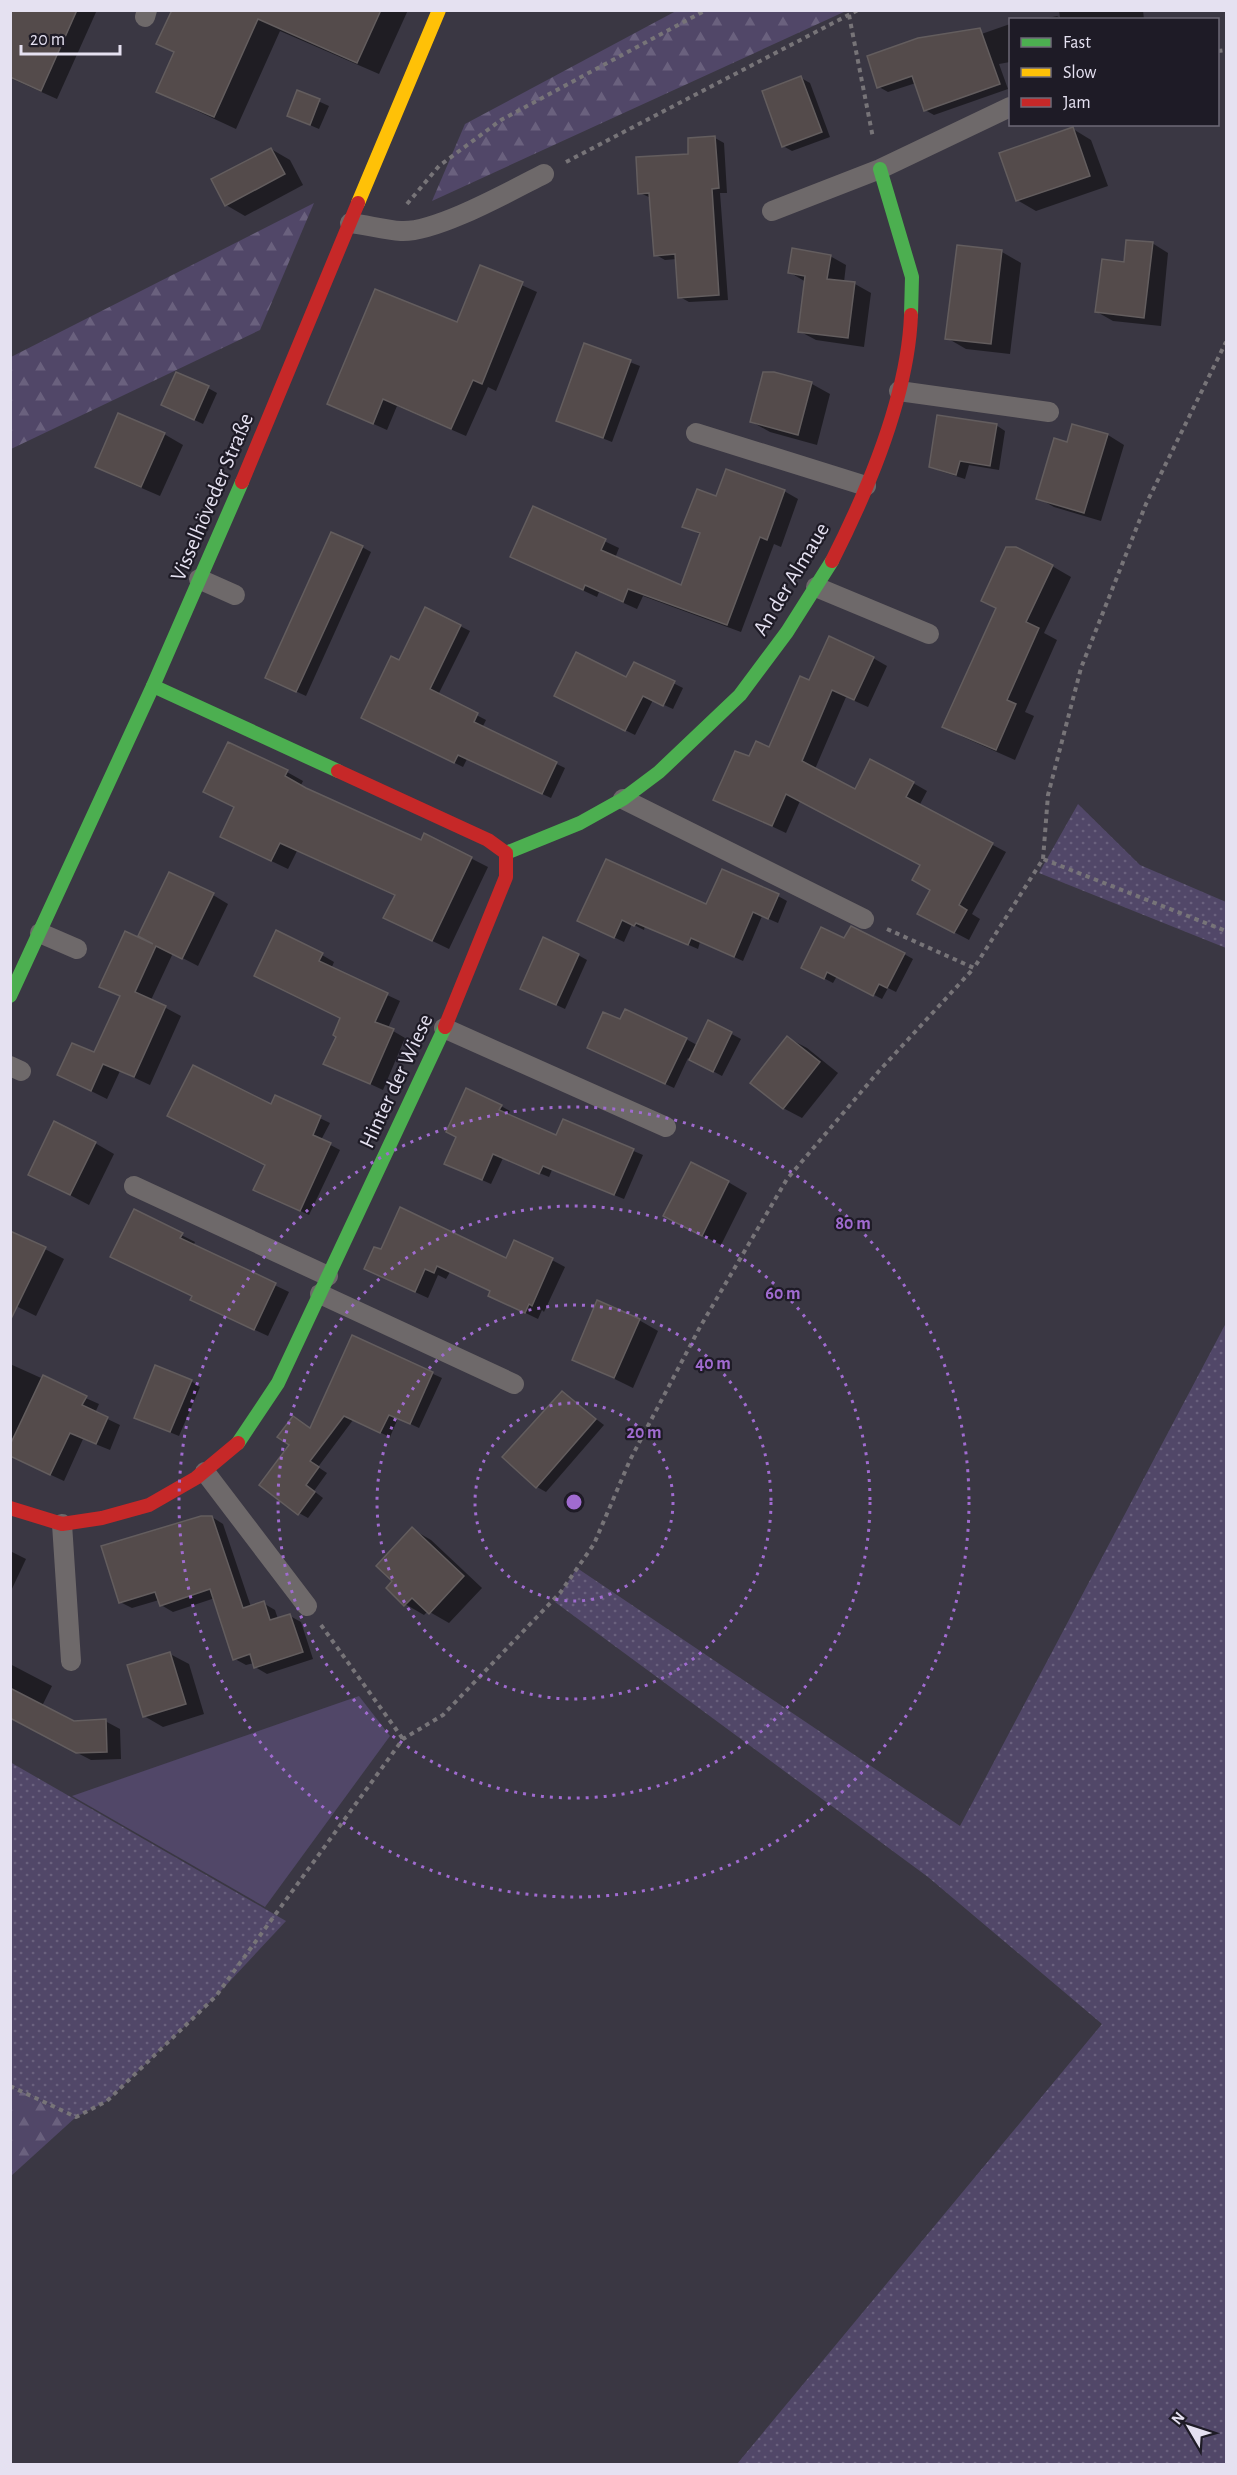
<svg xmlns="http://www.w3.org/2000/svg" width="1237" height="2475" font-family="'Alegreya Sans',sans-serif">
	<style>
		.grass { fill: url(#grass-dots) }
		.forest { fill: url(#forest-firs) }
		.park { fill: #514768 }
		.shadow { fill: #0007 }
		.building { fill: #544b4b; stroke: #635d5e; stroke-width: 1.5 }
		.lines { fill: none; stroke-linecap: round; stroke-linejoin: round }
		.path { stroke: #777478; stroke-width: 4; stroke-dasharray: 4.5 4.5; stroke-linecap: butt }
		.lane { stroke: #6e696a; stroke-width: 20 }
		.fast { stroke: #4caf50; stroke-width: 14 }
		.slow { stroke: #ffc107; stroke-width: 14 }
		.jam { stroke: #c62828; stroke-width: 14 }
		.ring { fill: none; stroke: #a06bd0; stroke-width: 3; stroke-dasharray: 3 6 }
		.labels { text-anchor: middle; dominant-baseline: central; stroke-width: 4.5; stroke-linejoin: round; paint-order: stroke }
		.street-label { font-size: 22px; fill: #e5e1f1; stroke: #1e1b26 }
		.centre { fill: #a06bd0; stroke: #1e1b26; stroke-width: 3 }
		.ring-label { font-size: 18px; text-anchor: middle; font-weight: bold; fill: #a06bd0; stroke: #1e1b26; stroke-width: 4.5; stroke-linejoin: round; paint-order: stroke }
	</style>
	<defs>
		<pattern id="grass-dots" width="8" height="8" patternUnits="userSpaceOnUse" patternTransform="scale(1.5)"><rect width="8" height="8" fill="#514768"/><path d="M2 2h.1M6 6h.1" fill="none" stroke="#6a617e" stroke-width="1.8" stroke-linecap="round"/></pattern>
		<pattern id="forest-firs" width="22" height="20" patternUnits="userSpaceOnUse" patternTransform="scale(1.5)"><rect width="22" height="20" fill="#514768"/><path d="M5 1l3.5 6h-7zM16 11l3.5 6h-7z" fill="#6a617e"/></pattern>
	</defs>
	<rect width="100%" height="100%" fill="#3a3743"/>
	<g class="grass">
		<path d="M1078,804l62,61 86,37v46l-187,-75z"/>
		<path d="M1226,1323v1141h-489l365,-440 -174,-147 -373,-275 22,-34 383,258z"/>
		<path d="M10,1762l276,159 -70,75 -109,105 -31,16 -65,-31z"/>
	</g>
	<g class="forest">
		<path d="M676,11h170l-414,190 33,-77z"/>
		<path d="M314,203l-54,127 -249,119v-92z"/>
		<path d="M10,2086l66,31 -65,59h-1z"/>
	</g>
	<path class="park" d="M359,1696l31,40 -125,171 -193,-111z"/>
	<g class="shadow">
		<path d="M10,10h87l-40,89 -47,-21z"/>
		<path d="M173,10h235l-29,64 -99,-43 -44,98 -56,-26 -22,-12 17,-38 -17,-9z"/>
		<path d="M1059,10h84l1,10h-105l18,-4 3,2z"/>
		<path d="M1010,24v38l-11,2 9,25 -74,26 -9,-5 -9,-27 -28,9 -9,-5 34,-29z"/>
		<path d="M801,78l9,5 20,54 -38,14 -9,-5z"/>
		<path d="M298,92l31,14 -10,23 -30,-13z"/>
		<path d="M1073,129l18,11 17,46 -72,25 -19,-11z"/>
		<path d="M715,138l9,5 3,50h-7l8,107 -39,2 -9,-5 -3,-38 -12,1 -9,-5 -5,-57 -11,-5z"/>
		<path d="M271,149l19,11 13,25 -58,31 -19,-11z"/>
		<path d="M1152,243l16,10 -7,73 -48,-5 -16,-9 29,-48z"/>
		<path d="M1002,252l19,11 -11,91 -44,-5 -19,-11z"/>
		<path d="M830,256l16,9 -2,17 11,2 16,9 -7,54 -48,-7 -17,-9 7,-49 -17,-10z"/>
		<path d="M481,267l56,25 -41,99 -8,-4 -22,49 -69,-30 -10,24 -58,-26 129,-80z"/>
		<path d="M585,345l55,21 -28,76 -55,-22z"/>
		<path d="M812,384l18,10 -13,51 -47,-13 -18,-10z"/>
		<path d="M208,388l9,5 -14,31 -40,-19z"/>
		<path d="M996,425l9,6 -6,39 -30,-5 -4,14 -25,-8 -9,-5z"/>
		<path d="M1073,425l35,10 16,10 -23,76 -47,-14 -16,-9 30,-54z"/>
		<path d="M164,434l19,11 -23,51 -44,-19 -19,-10z"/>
		<path d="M784,491l14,8 -17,48 -7,-3 -33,88 -98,-36 -6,13 -38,-17 -2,5 -85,-40 22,-49 85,40 -4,10 66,29 20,-52 -17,-9 33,-28z"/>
		<path d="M362,547l9,5 -65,144 -30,-14z"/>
		<path d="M1052,566l19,11 -27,56 13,7 -32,72 9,4 -19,44 -52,-23 -19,-11z"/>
		<path d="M426,609l44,22 -32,64 48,25 -4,8 83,40 -14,30 -84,-39 -4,8 -91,-45z"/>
		<path d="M873,658l14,8 -19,41 -22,-10 -31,72 40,22 58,-8 14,8 -8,15 87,46 -34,62 8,5 -11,21 -36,-19 -1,-31 -11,-25 -121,-64 -14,32 -71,-33 35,-42 20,-9 40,-67z"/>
		<path d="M635,664l48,24 -10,21 -20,-9 -18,35 -70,-35 62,-21z"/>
		<path d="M287,772l16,9 -3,6 122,55 3,-7 63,32 -39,82 -64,-31 11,-22 -99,-45 -9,18 -50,-24 -3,-37 -30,-16z"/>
		<path d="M213,895l15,9 -30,62 -25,-13 -22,47 30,16 -31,69 -30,-14 -13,28 -48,-24 36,-21 26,-57 -20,-11 50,-44z"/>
		<path d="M778,896l9,5 -9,22 -16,-7 -19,45 -43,-19 -2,7 -53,-23 -1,4 -12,-6 -8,18 -36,-17z"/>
		<path d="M845,940l59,14 9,5 -17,33 -8,-4 -6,11 -45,-23 -4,7 -21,-11z"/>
		<path d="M322,955l12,7 -3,7 69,32 -12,27 17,10 -22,52 -58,-27 13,-26 4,-19 -74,-36z"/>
		<path d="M578,955l9,5 -22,49 -34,-16z"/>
		<path d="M621,1021l65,18 11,6 12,-23 32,17 -19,37 -34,-18 -14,30 -77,-36z"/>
		<path d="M788,1038l19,10 31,25 -36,45 -19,-10z"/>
		<path d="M276,1097l54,26 -9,17 19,10 -31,65 -45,-21 8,-88z"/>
		<path d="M501,1106l9,5 -2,4 49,22 6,-16 80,34 -19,44 -72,-29 -3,7 -46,-19 -12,26 -36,-16z"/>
		<path d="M95,1143l19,11 -25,51 -59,-31z"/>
		<path d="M728,1182l19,11 -26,52 -56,-29z"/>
		<path d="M134,1211l61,31 -2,4 96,46 -21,44 -62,-29 -12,-10z"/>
		<path d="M45,1249l19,10 -28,57 -26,-13z"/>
		<path d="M382,1251l125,9h45l13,7 -21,45 -2,-2 -4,9 -35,-17 -11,-10 -42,-20 -4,7 -8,-4 -10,23 -50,-23z"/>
		<path d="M639,1320l19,11 -25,57 -59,-29z"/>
		<path d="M352,1337l90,41 -23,50 -21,-10 -8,19 -37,-17 -35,47 9,6 -13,18 9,7 -15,20 -9,-5 12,-84z"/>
		<path d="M10,1364l89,40 -4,9 25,12 -10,25 -27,-11 -19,42 -54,-25z"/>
		<path d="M191,1381l9,6 -21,49 -34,-14z"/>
		<path d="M562,1393l42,32 -58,67 -9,-5z"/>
		<path d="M212,1517l11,7 28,83 12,-4 12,7 3,9 12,-3 11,6 12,37 -46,15 -12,-7 -1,-4 -8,2 -11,-6 -20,-61 -42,14 -12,-7 -2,-5 -27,8 -12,-6z"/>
		<path d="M412,1529l19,11 51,48 -33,35 -21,-12 -4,4 -19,-11 -11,-23z"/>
		<path d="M10,1551l16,8 -16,34z"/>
		<path d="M170,1654l19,10 15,50 -41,13 -19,-11z"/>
		<path d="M10,1664l42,22 -10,20 32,16 31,-1 15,8 1,30 -30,1 -81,-42z"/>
	</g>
	<g class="building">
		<path d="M10,10h67l-36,81 -31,-14z"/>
		<path d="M172,10h209l-24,53 -99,-44 -44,98 -58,-25 18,-40 -18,-8z"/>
		<path d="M980,28l20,56 -76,27 -12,-35 -35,12 -10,-32 51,-18z"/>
		<path d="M801,76l21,56 -40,15 -20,-56z"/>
		<path d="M297,90l23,9 -10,26 -23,-9z"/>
		<path d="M1073,127l17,49 -74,25 -17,-48z"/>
		<path d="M715,136l4,52 -7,1 7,106 -41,3 -3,-44 -21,2 -5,-63 -11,1 -2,-37 52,-3v-16z"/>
		<path d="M271,148l14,26 -60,32 -14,-27z"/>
		<path d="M1126,240l27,2 -9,76 -49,-6 7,-53 22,3z"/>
		<path d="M957,245l45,5 -11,94 -46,-5z"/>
		<path d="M792,248l39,7 -4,24 28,3 -7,56 -50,-6 7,-56 -17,-3z"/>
		<path d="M480,265l43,17 -41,102 -9,-4 -22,49 -68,-30 -10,25 -46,-20 48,-115 82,33z"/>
		<path d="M584,343l47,17 -28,78 -47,-17z"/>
		<path d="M176,372l33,14 -15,34 -33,-15z"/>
		<path d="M763,372h11l38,10 -14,53 -48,-13z"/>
		<path d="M118,413l47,20 -24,54 -46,-20z"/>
		<path d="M937,415l60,9 -7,42 -30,-5 -4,14 -27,-8z"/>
		<path d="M1072,424l36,10 -24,79 -48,-14 18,-61 13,4z"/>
		<path d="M726,469l59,21 -18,50 -7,-3 -33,88 -99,-36 -5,13 -38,-17 -2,5 -73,-33 23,-51 73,33 -5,11 80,35 19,-52 -18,-6 15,-38 19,7z"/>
		<path d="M331,532l32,14 -67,146 -31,-14z"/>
		<path d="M1006,547h10l37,18 -27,57 13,6 -32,72 9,4 -20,46 -54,-23 54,-119 -15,-7z"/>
		<path d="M425,607l36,18 -31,64 48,24 -4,9 83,40 -15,32 -84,-39 -4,8 -93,-45 30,-62 8,4z"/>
		<path d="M829,636l45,21 -20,43 -22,-10 -30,71 53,28 15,-30 44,23 -8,15 87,46 -34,62 8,5 -13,23 -37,-19 13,-24 -18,-10 8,-15 -134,-71 -14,32 -59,-26 22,-49 14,5 7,-15 13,6 31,-71 9,4z"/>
		<path d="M576,652l50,25 8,-15 41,19 -12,25 -20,-10 -18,35 -71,-35z"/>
		<path d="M228,742l60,28 -3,6 21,12 115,52 3,-7 48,24 -40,84 -49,-23 12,-23 -115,-52 -9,18 -51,-24 14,-30 -31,-15z"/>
		<path d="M606,859l100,45 16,-35 57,25 -11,25 -15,-7 -19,45 -43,-19 -3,7 -52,-22 -2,3 -12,-6 -8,18 -37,-17z"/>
		<path d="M169,872l45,21 -32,66 -26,-13 -21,46 31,14 -32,71 -31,-13 -12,27 -34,-16 15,-32 22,9 26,-56 -21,-9 26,-56 28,13 -15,-8z"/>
		<path d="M851,926l54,27 -18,35 -8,-4 -6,12 -46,-24 -3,7 -23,-11 20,-41 23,11z"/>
		<path d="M276,930l47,23 -4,8 69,32 -13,29 19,7 -24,55 -47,-20 13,-27 -3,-2 7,-17 -86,-42z"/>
		<path d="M543,937l36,17 -23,51 -36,-16z"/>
		<path d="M625,1009l62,29 -22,46 -78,-36 16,-36 17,7z"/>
		<path d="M708,1020l24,12 -19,40 -24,-12z"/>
		<path d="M787,1036l33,26 -37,47 -33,-26z"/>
		<path d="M193,1065l78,39 4,-9 46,21 -8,19 18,8 -31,68 -47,-21 12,-25 -98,-49z"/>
		<path d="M466,1088l36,17 -3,5 57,25 7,-16 71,30 -20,46 -71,-29 -4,8 -46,-20 -11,26 -38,-16 12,-27 -10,-5z"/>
		<path d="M54,1121l42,21 -26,53 -42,-20z"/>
		<path d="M691,1162l38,19 -27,55 -39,-20z"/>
		<path d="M400,1207l106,51 8,-18 39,18 -21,48 -3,-2 -4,9 -37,-17 2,-5 -53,-25 -3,7 -9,-4 -10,23 -51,-23 10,-22 7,2z"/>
		<path d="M134,1209l49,24 -3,5 96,45 -22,47 -64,-30 2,-4 -82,-39z"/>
		<path d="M10,1231l36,16 -36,74z"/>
		<path d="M597,1300l43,19 -26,59 -42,-18z"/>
		<path d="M352,1335l81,37 -23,52 -21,-9 -9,18 -36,-17 -34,45 9,6 -13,18 9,7 -17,23 -39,-30 30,-40 -12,-8 16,-21 17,12z"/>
		<path d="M155,1365l37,15 -22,52 -36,-14z"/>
		<path d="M43,1375l44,21 -5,9 26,12 -12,27 -26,-11 -20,42 -40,-19v-11z"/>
		<path d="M562,1391l34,28 -60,69 -34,-31z"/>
		<path d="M201,1516h11l31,92 21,-7 6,19 20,-6 13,38 -49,16 -4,-14 -17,6 -23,-71 -50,17 -5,-14 -36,11 -18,-57z"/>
		<path d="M412,1527l52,49 -35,38 -17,-16 -8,8 -18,-18 6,-7 -16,-15z"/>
		<path d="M170,1652l16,52 -43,13 -16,-52z"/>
		<path d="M10,1688l64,33 32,-2 1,33 -31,1 -66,-35z"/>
	</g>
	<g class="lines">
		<g class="path">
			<path d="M849,15l24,123"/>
			<path d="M1218,51l8,-1"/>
			<path d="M566,162l292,-152"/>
			<path d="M407,204l32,-38 62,-46 205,-110"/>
			<path d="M1043,859l5,-64 33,-127 65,-164 80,-162"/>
			<path d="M887,929l87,39 69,-109 183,72"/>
			<path d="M321,1625l82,114"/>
			<path d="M10,2086l66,31 31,-16 109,-105 187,-257 40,-24 117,-122 34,-49 36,-84 70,-133 87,-148 92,-108 95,-103"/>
		</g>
		<g class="lane">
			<path d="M145,17l2,-7"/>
			<path d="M772,211l108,-42 130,-62"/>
			<path d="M350,223c17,2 35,7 51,8 35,2 111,-41 143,-57"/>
			<path d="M899,391l150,21"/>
			<path d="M696,433l170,53"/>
			<path d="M199,579l36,16"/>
			<path d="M816,587l113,47"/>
			<path d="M623,799l241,120"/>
			<path d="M40,933l37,16"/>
			<path d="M444,1028l222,99"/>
			<path d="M10,1066l11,5"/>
			<path d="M134,1186l194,90"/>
			<path d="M320,1294l194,90"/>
			<path d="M205,1472l102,134"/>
			<path d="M62,1524l9,137"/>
		</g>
		<g class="fast">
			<path d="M880,169l32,108 -1,38"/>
			<path d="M153,686l185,85"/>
			<path d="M506,853l74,-30 43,-24 36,-27 81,-77 47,-63 45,-71"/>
			<path d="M10,996l143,-310 89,-204"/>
			<path d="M238,1443l40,-60 167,-356"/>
		</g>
		<path class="slow" d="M358,203l81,-193"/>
		<g class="jam">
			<path d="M242,482l116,-279"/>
			<path d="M832,561c36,-71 76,-166 79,-246"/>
			<path d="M338,771l150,69 18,13v24l-61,150"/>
			<path d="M10,1508l52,16 40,-6 47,-13 47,-27 42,-35"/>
		</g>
	</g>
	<g class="ring">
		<circle cx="574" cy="1502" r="99"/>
		<circle cx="574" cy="1502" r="197"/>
		<circle cx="574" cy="1502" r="296"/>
		<circle cx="574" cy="1502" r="395"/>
	</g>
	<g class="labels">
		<g class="street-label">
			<text transform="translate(212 497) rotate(-67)">Visselhöveder Straße</text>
			<text transform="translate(791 579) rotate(-59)">An der Almaue</text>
			<text transform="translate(396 1081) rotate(-65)">Hinter der Wiese</text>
		</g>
	</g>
	<circle cx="574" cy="1502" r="9" class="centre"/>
	<g class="ring-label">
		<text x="853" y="1229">80 m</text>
		<text x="783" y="1299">60 m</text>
		<text x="713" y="1369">40 m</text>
		<text x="644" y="1438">20 m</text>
	</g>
	<rect width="1237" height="2475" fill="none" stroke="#e5e1f1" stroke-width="24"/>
	<rect x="1009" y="18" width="210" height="108" fill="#1e1b26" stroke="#6e6a77" stroke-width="1.5"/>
	<rect x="1021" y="38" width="30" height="9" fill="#4caf50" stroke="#6e6a77" stroke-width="1.5"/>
	<text x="1063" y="48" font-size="18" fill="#e5e1f1">Fast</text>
	<rect x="1021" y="68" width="30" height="9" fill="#ffc107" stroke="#6e6a77" stroke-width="1.5"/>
	<text x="1063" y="78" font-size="18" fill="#e5e1f1">Slow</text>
	<rect x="1021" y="98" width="30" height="9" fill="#c62828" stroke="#6e6a77" stroke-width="1.5"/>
	<text x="1063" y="108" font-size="18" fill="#e5e1f1">Jam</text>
	<g transform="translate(1189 2427) rotate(309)" stroke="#1e1b26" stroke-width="4.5" paint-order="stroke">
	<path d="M0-4.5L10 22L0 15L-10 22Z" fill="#e5e1f1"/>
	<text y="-9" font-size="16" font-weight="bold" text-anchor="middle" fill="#e5e1f1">N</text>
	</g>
	<path d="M21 45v9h99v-9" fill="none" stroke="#e5e1f1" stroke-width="3"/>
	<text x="30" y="45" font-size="18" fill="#e5e1f1" stroke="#1e1b26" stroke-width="4.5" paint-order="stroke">20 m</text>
</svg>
